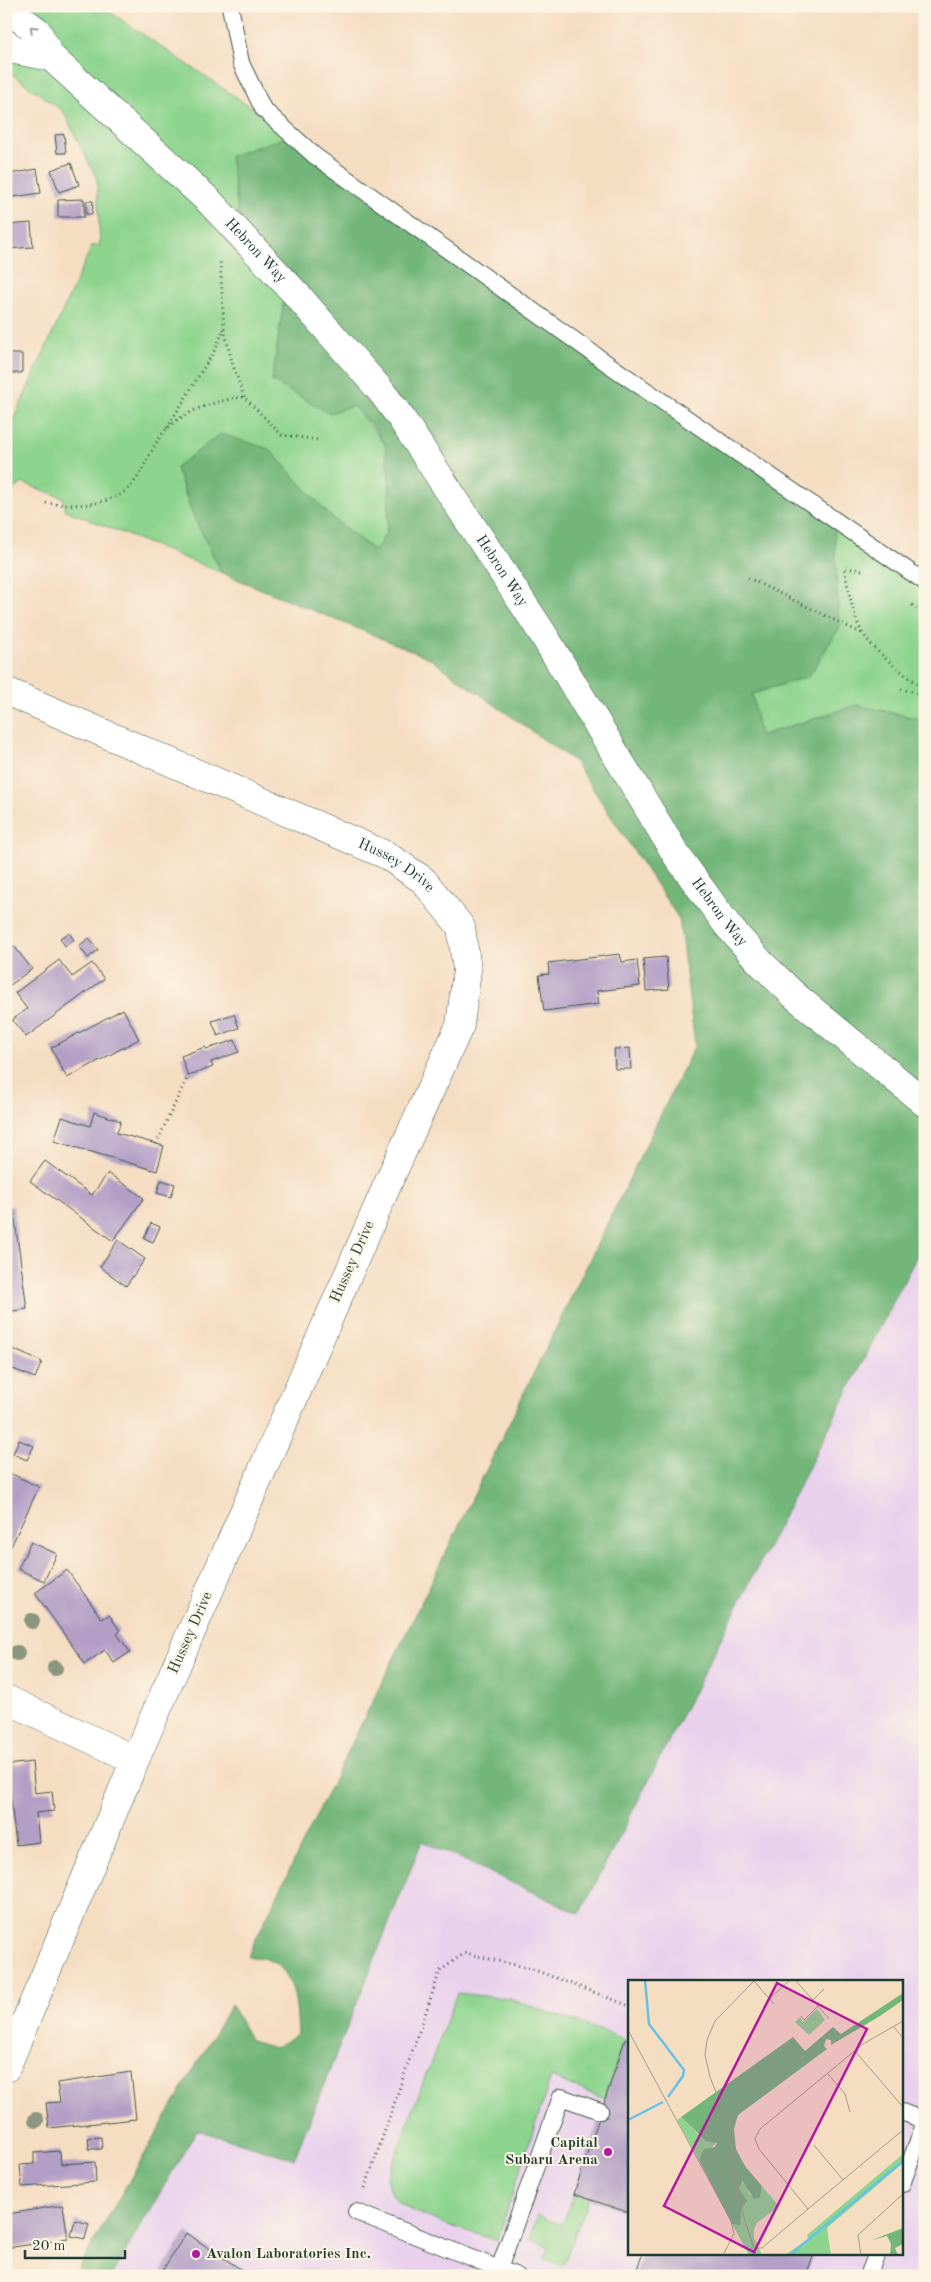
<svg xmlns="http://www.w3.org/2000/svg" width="931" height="2282" font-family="'Old Standard TT',serif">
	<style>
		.built { fill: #e9d1ed; fill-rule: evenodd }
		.green { fill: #8dd48e; stroke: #568861 }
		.forest { fill: #72b679; stroke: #487a56 }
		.building { fill: #b39fc6 }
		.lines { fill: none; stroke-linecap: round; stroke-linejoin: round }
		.lane-casing { stroke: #3f5549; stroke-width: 18 }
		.street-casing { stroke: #3f5549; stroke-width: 29 }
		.secondary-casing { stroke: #3f5549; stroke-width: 29 }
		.path { stroke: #3f5549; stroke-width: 3; stroke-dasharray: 1 4; stroke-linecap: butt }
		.lane { stroke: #fff; stroke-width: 16 }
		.street { stroke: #fff; stroke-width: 28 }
		.secondary { stroke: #fff; stroke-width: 28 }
		.tree { fill: #8b967e }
		.oneway { stroke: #8f9e9a }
		.poi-dot { fill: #b5179e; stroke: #fcf5e5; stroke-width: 2 }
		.labels { text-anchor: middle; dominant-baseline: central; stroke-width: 4; stroke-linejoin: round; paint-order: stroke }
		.street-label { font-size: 15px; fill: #1f3d34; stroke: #fcf5e5 }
		.poi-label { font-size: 15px; font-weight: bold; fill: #1f3d34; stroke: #fcf5e5; text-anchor: end }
		.inset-river { fill: none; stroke: #66c2e4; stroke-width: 2.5 }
		.inset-road { fill: none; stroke: #9f9d89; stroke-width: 1 }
		.view { fill: #b5179e; fill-opacity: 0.15; stroke: #b5179e; stroke-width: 2.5 }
		.inset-edge { fill: none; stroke: #1f3d34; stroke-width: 2.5 }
	</style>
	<rect width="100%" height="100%" fill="#fcf5e5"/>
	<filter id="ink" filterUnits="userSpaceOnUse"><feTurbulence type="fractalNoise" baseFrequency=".02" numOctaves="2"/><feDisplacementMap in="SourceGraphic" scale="10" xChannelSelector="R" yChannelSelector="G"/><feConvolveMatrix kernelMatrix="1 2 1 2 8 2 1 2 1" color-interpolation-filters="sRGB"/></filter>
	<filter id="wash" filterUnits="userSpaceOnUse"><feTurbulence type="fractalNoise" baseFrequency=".0096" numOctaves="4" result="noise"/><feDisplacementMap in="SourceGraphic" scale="20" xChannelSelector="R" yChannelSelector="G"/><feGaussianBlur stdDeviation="1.12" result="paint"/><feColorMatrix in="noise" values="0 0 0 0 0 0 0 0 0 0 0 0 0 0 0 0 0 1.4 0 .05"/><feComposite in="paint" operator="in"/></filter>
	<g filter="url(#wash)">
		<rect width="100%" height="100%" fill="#f5ddc2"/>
		<path class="built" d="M925,1240v1036h-814l86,-146 97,29 128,-319 158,74zM630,1981h272v272h-272z"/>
		<g class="green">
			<path d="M6,6h95l191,129 -6,151 -14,95 81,25 32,38 5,41 -3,46 -12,20 -44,-34 -62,-68 -93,19 17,47 29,58 -157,-63 -1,-12 -41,-15 -12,8 -5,-3v-52l86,-190 8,-1 -3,-66 -34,-68 -57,-41z"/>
			<path d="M834,520l91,63v137l-68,-15 -98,31 -7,-42 57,-18z"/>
			<path d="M457,1993l53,6 115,40 -21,60 -53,-22 -54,164c-25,-9 -79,-23 -98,-39 -8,-5 -9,-15 -12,-24z"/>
			<path d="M574,2194l15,4 -26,68 -19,-7 5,-12 -19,-8 7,-24 25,9z"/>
		</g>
		<path class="forest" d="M292,135l542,385 5,108 -30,48 -57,18 8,42 97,-31 68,15v520l-345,674 -158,-73 -128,318 -97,-29 -86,146h-37l157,-271 20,36 23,7 24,-14c-2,-28 -1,-64 -32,-75 -5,-2 -13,-2 -19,-2l448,-912 -16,-126 -104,-157 -146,-104 -207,-85 -29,-58 -17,-48 45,-33 48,15 62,68 44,34 12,-20 3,-46 -5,-41 -12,-17 -20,-21 -24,7 -57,-32 14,-95 -48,-73 -8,-57z"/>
		<g id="blocks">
			<g class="building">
				<path d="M64,134l2,19h-9l-2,-18z"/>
				<path d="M6,163h2l2,11 27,-5 4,24 -35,5z"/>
				<path d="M71,163l8,22 -20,7 -8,-22z"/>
				<path d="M84,199v18h-26v-17z"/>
				<path d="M86,201h7l-1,13h-6z"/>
				<path d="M31,223l2,24 -27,2v-24z"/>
				<path d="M7,354h15v19h-16z"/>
				<path d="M69,933l5,7 -9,6 -5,-8z"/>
				<path d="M89,938l9,12 -10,8 -9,-12z"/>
				<path d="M13,945l19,24 -26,19v-38z"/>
				<path d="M620,954l2,8 15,-2 3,26 -43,5 2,13 -55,7 -5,-36 10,-1 -1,-11z"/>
				<path d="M666,957l3,32 -23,2 -3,-32z"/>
				<path d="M59,960l13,17 20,-14 12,16 -78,58 -14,-17 15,-11 -12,-16z"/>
				<path d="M123,1009l16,30 -72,39 -16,-30z"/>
				<path d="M234,1014l5,14 -21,8 -6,-15z"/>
				<path d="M235,1040l4,12 -28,10 2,5 -25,9 -7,-20 24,-9 2,2z"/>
				<path d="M630,1048l1,21h-16l-1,-20z"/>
				<path d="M94,1112l27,9 -4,12 47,13 -7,25 -103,-30 8,-24 28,9z"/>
				<path d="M45,1161l47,34 16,-22 36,25 -31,43 -83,-60z"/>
				<path d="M161,1180l14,4 -4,13 -14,-4z"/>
				<path d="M13,1206l14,103 -21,3v-105z"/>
				<path d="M151,1223l9,4 -7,15 -9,-4z"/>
				<path d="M118,1240l27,19 -19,27 -26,-19z"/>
				<path d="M8,1347l34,15 -7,16 -29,-12z"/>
				<path d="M6,1400l6,4 -6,11z"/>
				<path d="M19,1440l15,6 -7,14 -14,-6z"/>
				<path d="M12,1474l27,13 -33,70v-71z"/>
				<path d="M31,1542l26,12 -13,27 -26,-12z"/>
				<path d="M67,1570l35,49 7,-4 11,16 -3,3 13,18 -16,11 -9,-13 -20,14 -50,-71z"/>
				<path d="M32,1762l3,31 17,-2 2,20 -18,2 3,29 -23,3 -9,-80z"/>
				<path d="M625,2039l5,2v172l-56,-19z"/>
				<path d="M131,2072l5,47 -87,9 -3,-25 14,-1 -3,-19z"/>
				<path d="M101,2137l1,12h-13l-1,-11z"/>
				<path d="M60,2151l1,13 34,-2 1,20 -74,5 -2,-22 14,-1v-11z"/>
				<path d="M63,2205l5,34 -62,9v-22h3l-1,-12z"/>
				<path d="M75,2220l14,4 -4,15 -14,-3z"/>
				<path d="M186,2233l65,43h-92z"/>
				<path d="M643,2253h171l-8,23h-172z"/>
			</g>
		</g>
	</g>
	<g filter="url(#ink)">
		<use href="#blocks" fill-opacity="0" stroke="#3f5549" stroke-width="1"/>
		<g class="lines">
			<defs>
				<g id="lane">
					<path d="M230,6l11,57 22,46 52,47 293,208 317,218"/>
					<path d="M902,2112l23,9"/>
					<path d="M902,2184l23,-62"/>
					<path d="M356,2212l161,64"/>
					<path d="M499,2269l62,-172 39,14"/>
					<path d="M868,2276l9,-23"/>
				</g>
				<g id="street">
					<path id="s1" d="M6,691l380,164 37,25 38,47 6,43 -7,55 -67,147 -258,588 -129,308"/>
					<path d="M6,1699l129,61"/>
				</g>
				<g id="secondary">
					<path id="s2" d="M6,8l31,23 14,26 158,144 88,94 84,96 20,27 142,216 134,222 51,70 32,36 34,33 131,108"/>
					<path d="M6,44l9,6 36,7"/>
				</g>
			</defs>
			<use href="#lane" class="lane-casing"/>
			<use href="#street" class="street-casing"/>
			<use href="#secondary" class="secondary-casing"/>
			<g class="path">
				<path d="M224,329l8,33 12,35"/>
				<path d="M167,428l50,-82 7,-18 -4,-68"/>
				<path d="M46,503c30,4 73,4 91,-25 10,-15 15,-32 27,-46 18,-21 53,-32 80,-35l38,38 37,5"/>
				<path d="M862,570l-18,-2c5,21 8,49 20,67 16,22 39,38 61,54"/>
				<path d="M748,578l115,56"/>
				<path d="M912,605l13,11"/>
				<path d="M901,689l24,6"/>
				<path d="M156,1144l32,-68"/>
				<path d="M6,1565v1"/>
				<path d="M365,2188l75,-217 25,-18 67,16 98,37"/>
			</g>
			<use href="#lane" class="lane"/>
			<use href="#street" class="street"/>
			<use href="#secondary" class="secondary"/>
		</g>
		<g class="tree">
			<circle cx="32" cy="1621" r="8"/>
			<circle cx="17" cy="1653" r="8"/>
			<circle cx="55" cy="1668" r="8"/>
			<circle cx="36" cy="2120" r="8"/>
		</g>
		<defs><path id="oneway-chevron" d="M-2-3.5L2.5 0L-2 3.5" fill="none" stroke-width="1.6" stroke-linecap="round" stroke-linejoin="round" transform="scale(1.25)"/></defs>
		<use class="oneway" href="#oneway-chevron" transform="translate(33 29) rotate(-137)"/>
	</g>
	<g class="poi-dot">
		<circle cx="608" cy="2152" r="5"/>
		<circle cx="196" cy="2254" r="5"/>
	</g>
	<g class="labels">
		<g class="street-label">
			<text stroke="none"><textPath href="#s2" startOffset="350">Hebron Way</textPath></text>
			<text stroke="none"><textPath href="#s2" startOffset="755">Hebron Way</textPath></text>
			<text stroke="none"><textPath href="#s1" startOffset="428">Hussey Drive</textPath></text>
			<text stroke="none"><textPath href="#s2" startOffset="1160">Hebron Way</textPath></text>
			<text transform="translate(353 1262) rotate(-66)">Hussey Drive</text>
			<text transform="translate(191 1633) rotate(-66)">Hussey Drive</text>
		</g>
		<g class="poi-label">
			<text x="598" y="2143">Capital<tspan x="598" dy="17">Subaru Arena</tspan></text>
			<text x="206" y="2254" text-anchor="start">Avalon Laboratories Inc.</text>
		</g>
	</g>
	<g transform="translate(628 1980)">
		<rect width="275" height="275" fill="#f5ddc2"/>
		<path d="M189,29l8,11 -16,15 -14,-13 5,-5 3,5zM53,137l19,19 17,6 -18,18 -22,-40zM275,174v9l-76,65 4,27h-46l23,-16 -1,-4zM117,199l5,16 10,2 1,-12 18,21 -22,17 -3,6v9l8,17h-13l-17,-31 9,-14 -2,-21z" fill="#8dd48e"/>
		<path d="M275,13v7l-23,16 -49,29v-5l-5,-1 -2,7 3,3 -89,66 -4,14 2,20 9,17 16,19v7l-1,5 -6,2 -11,-18 -4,8 8,12 -6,9 -1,15 -8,-1 -33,-64 5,-11 11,-2 2,-4 -11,-2 -25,-24 112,-80 12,14 28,-24 8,7zM275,248v16l-8,4 3,7h-8l1,-11 -4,-8 -15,4z" fill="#72b679"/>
		<path class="inset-river" d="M17,0l4,44 35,46 -1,6 -15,21M0,140l35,-18M162,275l113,-94"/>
		<path class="inset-road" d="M127,0l-40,41 -8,19 -2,15 5,22 19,48 8,70 19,60M167,0l18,20 11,-11M126,1l20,23M141,19l21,-19M185,20l16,19M173,36l3,4 14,-14M275,41l-40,23 -103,85 -5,10 4,10 49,60 95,-79M265,46l10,12M0,50l103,191 3,13 -11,21M227,71l48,56M200,94l17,20 5,18M186,165l29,35M128,268h6l46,-39M233,275l-3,-20 45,-41"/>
		<path class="view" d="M149,3l90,46 -113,223 -90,-46z"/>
		<rect width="275" height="275" class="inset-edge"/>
	</g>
	<rect width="931" height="2282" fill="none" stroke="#fcf5e5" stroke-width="25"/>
	<path d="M25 2250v8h100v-8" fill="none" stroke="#1f3d34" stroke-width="2.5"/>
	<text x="32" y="2250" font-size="15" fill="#1f3d34" stroke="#fcf5e5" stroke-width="4" paint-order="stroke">20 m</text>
</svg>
